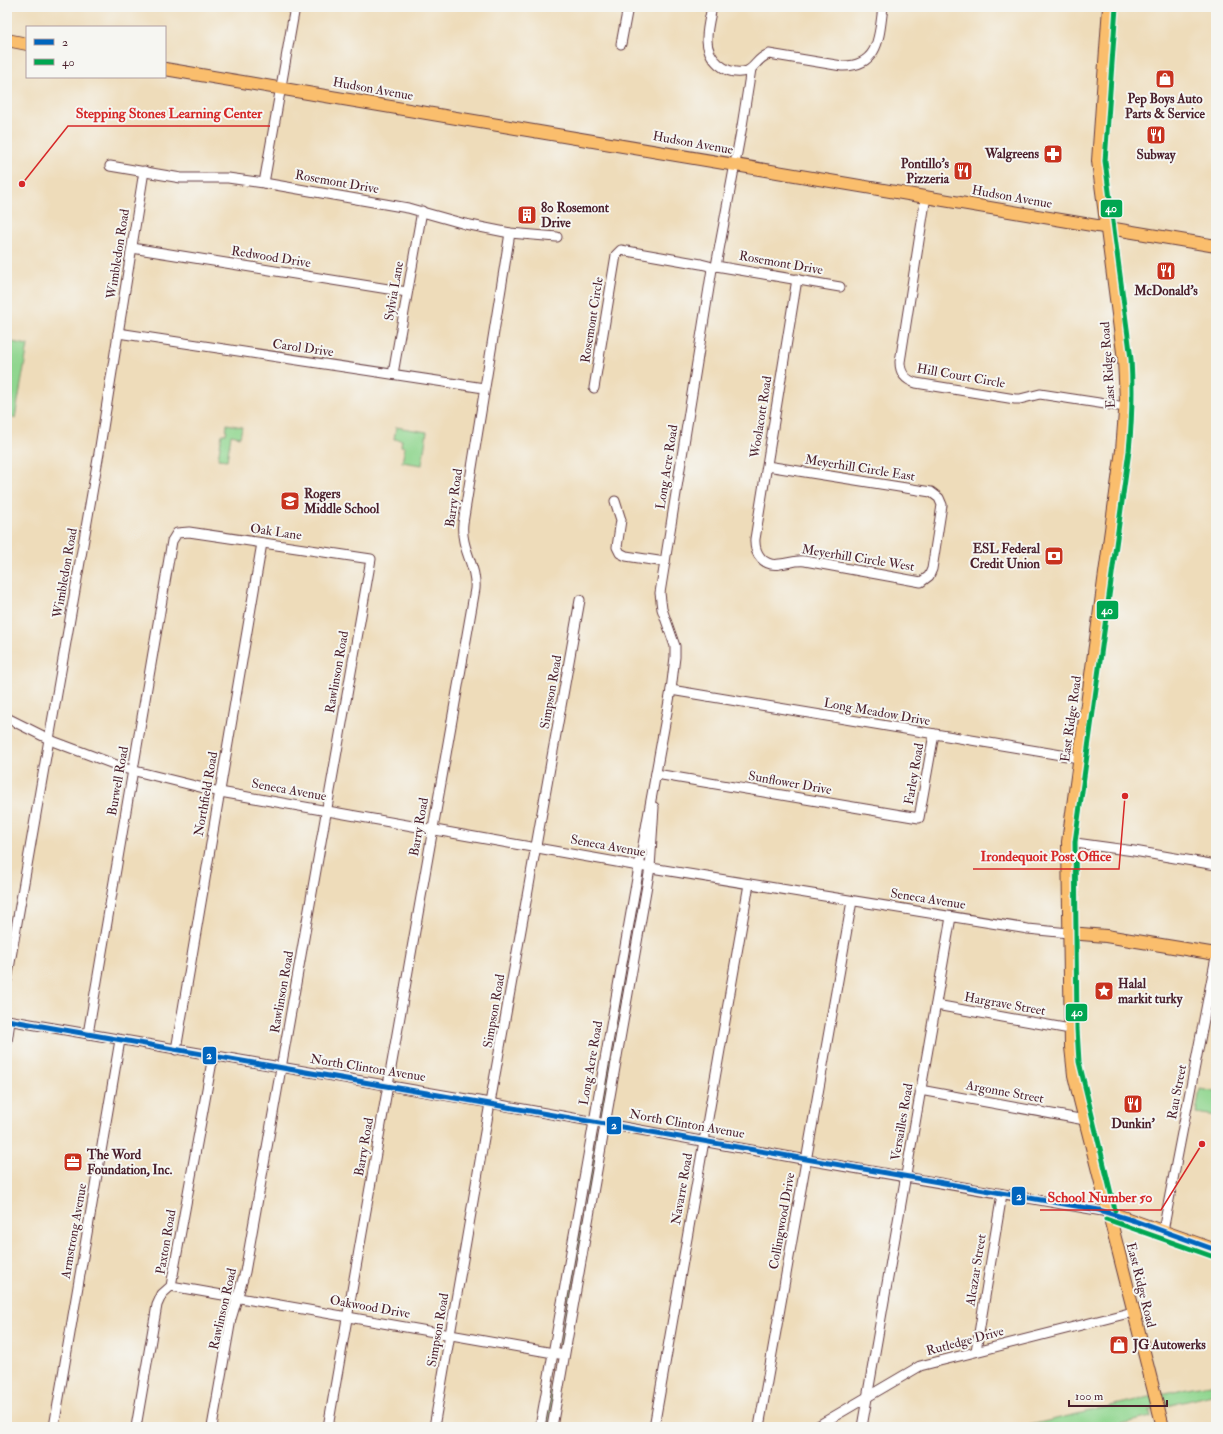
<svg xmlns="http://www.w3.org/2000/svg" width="1223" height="1434" font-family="'IM FELL Double Pica',serif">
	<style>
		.green { fill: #90d68f; stroke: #6d7a5d }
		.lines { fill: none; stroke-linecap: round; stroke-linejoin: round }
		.minor-casing { stroke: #633b40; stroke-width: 11 }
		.major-casing { stroke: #633b40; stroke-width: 14 }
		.minor { stroke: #fff; stroke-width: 9 }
		.major { stroke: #fabe6d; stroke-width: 12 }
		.bus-1-casing { stroke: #f6f6f2; stroke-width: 8 }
		.bus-2-casing { stroke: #f6f6f2; stroke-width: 8 }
		.bus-1 { stroke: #0065bd; stroke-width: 5 }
		.bus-2 { stroke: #00a651; stroke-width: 5 }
		.labels { text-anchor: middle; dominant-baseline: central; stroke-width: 4; stroke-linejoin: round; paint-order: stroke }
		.street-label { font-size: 13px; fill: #4a1f2b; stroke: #f6f6f2 }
		.poi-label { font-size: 13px; font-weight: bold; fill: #4a1f2b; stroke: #f6f6f2; text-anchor: start }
		.leader { fill: none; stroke: #d62828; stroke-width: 1.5 }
		.callout-dot { fill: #d62828; stroke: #f6f6f2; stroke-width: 1.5 }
		.callout-label { font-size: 14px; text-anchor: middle; font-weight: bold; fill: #d62828; stroke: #f6f6f2; stroke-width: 4; stroke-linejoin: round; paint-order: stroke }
		.line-badge { stroke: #f6f6f2; stroke-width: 1.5 }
		.badge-label { font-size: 11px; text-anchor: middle; font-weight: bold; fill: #fff }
	</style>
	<rect width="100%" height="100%" fill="#f6f6f2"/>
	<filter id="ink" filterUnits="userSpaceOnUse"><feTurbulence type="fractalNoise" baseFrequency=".025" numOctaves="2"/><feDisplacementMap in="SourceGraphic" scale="8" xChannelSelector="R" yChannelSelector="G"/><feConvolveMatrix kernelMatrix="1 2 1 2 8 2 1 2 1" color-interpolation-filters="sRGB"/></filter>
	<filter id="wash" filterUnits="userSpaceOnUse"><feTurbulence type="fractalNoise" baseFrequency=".012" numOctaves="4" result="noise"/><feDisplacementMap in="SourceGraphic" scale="16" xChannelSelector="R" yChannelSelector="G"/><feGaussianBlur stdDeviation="0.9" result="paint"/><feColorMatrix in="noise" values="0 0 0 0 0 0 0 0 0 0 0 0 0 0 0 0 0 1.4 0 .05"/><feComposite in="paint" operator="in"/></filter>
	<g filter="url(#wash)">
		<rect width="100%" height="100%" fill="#eedcba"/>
		<g class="green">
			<path d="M7,341l21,4 -13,73 -8,-2z"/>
			<path d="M227,424l15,3 -2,10 -9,-2 -4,25 -9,-1 4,-25h4z"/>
			<path d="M396,427l31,5 -5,33 -20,-3 3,-15 -4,-1 1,-6 -8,-1z"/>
			<path d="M645,872l-42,246h-4l-1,-1 44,-244z"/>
			<path d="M1200,1089l16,3v24l-20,-3z"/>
			<path d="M599,1128l2,3 -39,219h-4l38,-221z"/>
			<path d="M556,1359h4l-11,68h-6z"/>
			<path d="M1216,1383v11l-66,16 1,7 -42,10h-87l165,-39z"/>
		</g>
	</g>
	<g filter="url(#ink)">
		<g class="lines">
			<defs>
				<g id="minor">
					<path d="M712,7c-2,10 -5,21 -5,31 -1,20 19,39 40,33 8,-3 10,-13 22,-17l73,12c38,1 37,-31 41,-59"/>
					<path d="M621,44l7,-37"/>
					<path d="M110,166l71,12h47l36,5 144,25 57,16 45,9 47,4"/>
					<path d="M264,183l31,-176"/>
					<path d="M926,196l-26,166c0,12 6,18 16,21l99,16h5l20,-5 85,13"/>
					<path d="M132,248l275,44"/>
					<path d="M716,266l124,21"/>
					<path d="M118,333l366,55"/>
					<path d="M393,374l29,-163"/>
					<path d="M594,388l22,-133 5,-5 80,14 8,2 3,3"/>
					<path d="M767,466l164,26 8,6 3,7 -10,64 -3,7 -8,6 -116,-21c-10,-1 -15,2 -25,3 -16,3 -26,-10 -25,-25l42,-260"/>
					<path d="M615,501l6,19 -4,27 3,6 6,3 39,6"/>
					<path d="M671,690l408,68"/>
					<path d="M7,718l48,24 72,27 93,23 419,74 389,63 41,4"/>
					<path d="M656,774l263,44 15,-84"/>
					<path d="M1068,842l66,9 82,14"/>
					<path d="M7,980l92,-527 45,-282"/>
					<path d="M936,1005l134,24"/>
					<path d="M7,1020l477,82 329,59 295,51"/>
					<path d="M88,1034l84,-493 5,-8 12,-1 182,27 -126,713 -14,47 -19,108"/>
					<path d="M7,1042l3,-21"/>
					<path d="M176,1050l86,-507"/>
					<path d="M920,1090l165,30"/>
					<path d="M1163,1231l53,-274"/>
					<path d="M171,1286l388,68"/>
					<path d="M976,1351l26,-157"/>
					<path d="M54,1427l66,-387"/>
					<path d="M136,1427l21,-122 5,-11 9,-8 42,-230"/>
					<path d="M328,1427l147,-838c2,-24 -15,-40 -12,-66l47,-290"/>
					<path d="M434,1427l56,-324 90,-503"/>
					<path d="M540,1427l107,-605 24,-132 4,-33v-11l-13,-37 -2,-16 52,-324 4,-3 26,-140 9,-57"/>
					<path d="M552,1427l98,-559 4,-61"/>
					<path d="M654,1427l95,-543"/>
					<path d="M759,1427l93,-526"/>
					<path d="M816,1427l104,-61 213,-54"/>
					<path d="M862,1427l89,-510"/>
				</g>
				<g id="major">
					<path d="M1109,7l-11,154 26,199 2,40 -4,50 -54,392 3,205 3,28 6,25 83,327"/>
					<path d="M7,40l20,4"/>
					<path d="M165,69l1051,177"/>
					<path d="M1069,933l37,3 110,18"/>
					<path d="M1108,1212l108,38"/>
				</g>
			</defs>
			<use href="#minor" class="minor-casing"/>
			<use href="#major" class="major-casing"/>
			<use href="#minor" class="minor"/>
			<use href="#major" class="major"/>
			<defs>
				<path id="bus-1" d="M7,1020l1092,190 36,11 81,29"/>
				<g id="bus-2">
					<path d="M1115,1210l-36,-148 -2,-33 -2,-187 54,-391c3,-31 4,-61 2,-92l-26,-198 11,-154"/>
					<path d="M1106,1219l108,38"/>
				</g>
			</defs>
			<use href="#bus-1" class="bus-1-casing"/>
			<use href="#bus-2" class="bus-2-casing"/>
			<use href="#bus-1" class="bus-1"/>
			<use href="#bus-2" class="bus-2"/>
		</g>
	</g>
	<defs>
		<symbol id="shop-square" viewBox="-11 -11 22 22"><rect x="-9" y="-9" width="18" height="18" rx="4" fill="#c8321e" stroke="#f6f6f2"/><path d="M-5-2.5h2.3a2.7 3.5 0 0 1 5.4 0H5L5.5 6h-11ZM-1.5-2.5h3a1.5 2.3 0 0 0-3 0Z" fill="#fff"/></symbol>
		<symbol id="restaurant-square" viewBox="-11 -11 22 22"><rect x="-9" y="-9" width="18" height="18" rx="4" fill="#c8321e" stroke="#f6f6f2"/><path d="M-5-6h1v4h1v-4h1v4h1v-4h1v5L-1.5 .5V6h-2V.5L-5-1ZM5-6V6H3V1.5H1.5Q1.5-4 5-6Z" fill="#fff"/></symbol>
		<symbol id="pharmacy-square" viewBox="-11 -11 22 22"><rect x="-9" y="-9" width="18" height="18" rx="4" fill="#c8321e" stroke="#f6f6f2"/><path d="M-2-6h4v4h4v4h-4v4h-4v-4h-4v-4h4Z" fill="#fff"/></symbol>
		<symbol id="building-square" viewBox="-11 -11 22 22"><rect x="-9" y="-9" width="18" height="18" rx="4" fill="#c8321e" stroke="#f6f6f2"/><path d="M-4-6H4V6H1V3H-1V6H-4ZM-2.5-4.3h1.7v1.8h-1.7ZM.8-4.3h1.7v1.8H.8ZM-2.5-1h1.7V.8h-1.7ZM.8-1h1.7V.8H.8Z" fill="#fff"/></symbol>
		<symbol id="school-square" viewBox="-11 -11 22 22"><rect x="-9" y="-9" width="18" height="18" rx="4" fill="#c8321e" stroke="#f6f6f2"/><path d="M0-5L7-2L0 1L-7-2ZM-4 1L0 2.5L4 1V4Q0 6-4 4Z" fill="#fff"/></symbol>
		<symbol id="bank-square" viewBox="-11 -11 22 22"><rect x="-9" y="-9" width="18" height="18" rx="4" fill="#c8321e" stroke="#f6f6f2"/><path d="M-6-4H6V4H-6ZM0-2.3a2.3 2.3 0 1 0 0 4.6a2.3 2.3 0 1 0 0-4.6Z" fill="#fff"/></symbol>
		<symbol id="sight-square" viewBox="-11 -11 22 22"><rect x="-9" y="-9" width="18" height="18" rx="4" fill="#c8321e" stroke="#f6f6f2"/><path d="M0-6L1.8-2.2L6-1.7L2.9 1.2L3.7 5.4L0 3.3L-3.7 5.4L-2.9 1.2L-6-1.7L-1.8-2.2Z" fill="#fff"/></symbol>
		<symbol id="office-square" viewBox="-11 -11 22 22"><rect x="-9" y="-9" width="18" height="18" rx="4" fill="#c8321e" stroke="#f6f6f2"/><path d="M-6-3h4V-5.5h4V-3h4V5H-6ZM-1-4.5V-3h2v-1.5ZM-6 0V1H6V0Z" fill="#fff"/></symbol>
	</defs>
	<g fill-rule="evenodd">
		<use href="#shop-square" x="1154" y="68" width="22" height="22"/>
		<use href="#restaurant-square" x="1145" y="124" width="22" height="22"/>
		<use href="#pharmacy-square" x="1042" y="143" width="22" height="22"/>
		<use href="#restaurant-square" x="952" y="160" width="22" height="22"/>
		<use href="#building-square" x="516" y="204" width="22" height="22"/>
		<use href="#restaurant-square" x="1155" y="260" width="22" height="22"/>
		<use href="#school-square" x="279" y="490" width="22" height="22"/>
		<use href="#bank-square" x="1043" y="545" width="22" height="22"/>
		<use href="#sight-square" x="1093" y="980" width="22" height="22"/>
		<use href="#restaurant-square" x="1122" y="1093" width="22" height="22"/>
		<use href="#office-square" x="62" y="1151" width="22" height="22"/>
		<use href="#shop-square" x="1108" y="1334" width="22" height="22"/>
	</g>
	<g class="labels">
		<g class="street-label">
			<text transform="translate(373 89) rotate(10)">Hudson Avenue</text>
			<text transform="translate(693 143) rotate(10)">Hudson Avenue</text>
			<text transform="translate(337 182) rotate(10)">Rosemont Drive</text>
			<text transform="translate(1012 197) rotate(10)">Hudson Avenue</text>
			<text transform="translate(118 254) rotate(-81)">Wimbledon Road</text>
			<text transform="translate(271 257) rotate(9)">Redwood Drive</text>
			<text transform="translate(781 263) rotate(10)">Rosemont Drive</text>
			<text transform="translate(394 291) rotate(-80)">Sylvia Lane</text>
			<text transform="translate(592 320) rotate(-81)">Rosemont Circle</text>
			<text transform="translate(303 348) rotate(8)">Carol Drive</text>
			<text transform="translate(1108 365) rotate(-94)">East Ridge Road</text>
			<text transform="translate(961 376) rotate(10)">Hill Court Circle</text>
			<text transform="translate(761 417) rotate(-81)">Woolacott Road</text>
			<text transform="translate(667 467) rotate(-81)">Long Acre Road</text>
			<text transform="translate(860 468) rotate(9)">Meyerhill Circle East</text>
			<text transform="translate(454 498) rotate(-82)">Barry Road</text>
			<text transform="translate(276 532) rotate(8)">Oak Lane</text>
			<text transform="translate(858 558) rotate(9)">Meyerhill Circle West</text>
			<text transform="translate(65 573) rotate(-80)">Wimbledon Road</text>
			<text transform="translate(337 672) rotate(-80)">Rawlinson Road</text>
			<text transform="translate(551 692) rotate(-80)">Simpson Road</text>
			<text transform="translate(877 712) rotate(10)">Long Meadow Drive</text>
			<text transform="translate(1071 719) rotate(-82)">East Ridge Road</text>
			<text transform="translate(914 774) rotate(-80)">Farley Road</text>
			<text transform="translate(118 781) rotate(-80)">Burwell Road</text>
			<text transform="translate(790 783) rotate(10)">Sunflower Drive</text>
			<text transform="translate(289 790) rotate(10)">Seneca Avenue</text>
			<text transform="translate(206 794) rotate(-80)">Northfield Road</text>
			<text transform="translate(419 827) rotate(-80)">Barry Road</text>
			<text transform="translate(608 846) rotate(10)">Seneca Avenue</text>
			<text transform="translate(928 899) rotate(9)">Seneca Avenue</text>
			<text transform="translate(282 992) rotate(-80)">Rawlinson Road</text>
			<text transform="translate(1005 1004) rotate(10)">Hargrave Street</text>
			<text transform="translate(494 1011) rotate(-80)">Simpson Road</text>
			<text transform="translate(591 1063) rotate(-80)">Long Acre Road</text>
			<text transform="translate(368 1068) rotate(9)">North Clinton Avenue</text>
			<text transform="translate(1005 1092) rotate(10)">Argonne Street</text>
			<text transform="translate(1177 1092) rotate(-79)">Rau Street</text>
			<text transform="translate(902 1122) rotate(-80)">Versailles Road</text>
			<text transform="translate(687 1124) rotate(10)">North Clinton Avenue</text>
			<text transform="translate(364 1147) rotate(-80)">Barry Road</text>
			<text transform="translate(682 1189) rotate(-80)">Navarre Road</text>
			<text transform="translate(782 1221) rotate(-80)">Collingwood Drive</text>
			<text transform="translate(74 1231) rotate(-80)">Armstrong Avenue</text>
			<text transform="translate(166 1242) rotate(-80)">Paxton Road</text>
			<text transform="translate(976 1270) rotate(-81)">Alcazar Street</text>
			<text transform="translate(1141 1285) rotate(76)">East Ridge Road</text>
			<text transform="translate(370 1307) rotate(10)">Oakwood Drive</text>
			<text transform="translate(223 1309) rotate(-77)">Rawlinson Road</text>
			<text transform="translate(438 1330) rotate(-80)">Simpson Road</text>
			<text transform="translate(965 1341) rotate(-15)">Rutledge Drive</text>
		</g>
		<g class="poi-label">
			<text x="1165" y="99" text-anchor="middle">Pep Boys Auto<tspan x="1165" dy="15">Parts &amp; Service</tspan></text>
			<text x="1039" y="154" text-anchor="end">Walgreens</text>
			<text x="1156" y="155" text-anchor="middle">Subway</text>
			<text x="949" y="164" text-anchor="end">Pontillo's<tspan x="949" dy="15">Pizzeria</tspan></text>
			<text x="541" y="208">80 Rosemont<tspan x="541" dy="15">Drive</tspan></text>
			<text x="1166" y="291" text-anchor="middle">McDonald's</text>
			<text x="304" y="494">Rogers<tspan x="304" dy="15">Middle School</tspan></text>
			<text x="1040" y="549" text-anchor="end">ESL Federal<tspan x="1040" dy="15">Credit Union</tspan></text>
			<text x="1118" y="984">Halal<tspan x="1118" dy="15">markit turky</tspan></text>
			<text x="1133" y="1124" text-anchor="middle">Dunkin'</text>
			<text x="87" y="1155">The Word<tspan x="87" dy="15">Foundation, Inc.</tspan></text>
			<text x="1133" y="1345">JG Autowerks</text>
		</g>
	</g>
	<path class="leader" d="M22 184L68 126H270M1125 796L1119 869H973M1202 1144L1161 1210H1040"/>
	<g class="callout-dot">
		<circle cx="22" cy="184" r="4"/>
		<circle cx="1125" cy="796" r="4"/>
		<circle cx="1202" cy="1144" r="4"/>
	</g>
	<g class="callout-label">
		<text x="169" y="118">Stepping Stones Learning Center</text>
		<text x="1046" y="861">Irondequoit Post Office</text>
		<text x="1100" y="1202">School Number 50</text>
	</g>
	<g class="line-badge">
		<rect x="1100" y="199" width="23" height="19" rx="4" fill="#00a651"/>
		<rect x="1096" y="600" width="23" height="20" rx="4" fill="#00a651"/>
		<rect x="1065" y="1003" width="23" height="19" rx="4" fill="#00a651"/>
		<rect x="202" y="1046" width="15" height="19" rx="4" fill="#0065bd"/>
		<rect x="606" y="1116" width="16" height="19" rx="4" fill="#0065bd"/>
		<rect x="1011" y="1186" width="15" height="20" rx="4" fill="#0065bd"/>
	</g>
	<g class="badge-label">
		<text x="1111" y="212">40</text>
		<text x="1107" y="614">40</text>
		<text x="1077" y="1016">40</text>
		<text x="209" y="1059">2</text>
		<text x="614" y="1129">2</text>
		<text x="1019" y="1200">2</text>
	</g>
	<rect width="1223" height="1434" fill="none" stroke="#f6f6f2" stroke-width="24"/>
	<rect x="26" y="26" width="140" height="52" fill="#f6f6f2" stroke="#b1a0a2"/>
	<rect x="34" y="39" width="20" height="6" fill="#0065bd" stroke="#b1a0a2"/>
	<text x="62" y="46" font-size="12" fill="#4a1f2b">2</text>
	<rect x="34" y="59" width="20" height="6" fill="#00a651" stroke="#b1a0a2"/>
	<text x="62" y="66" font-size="12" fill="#4a1f2b">40</text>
	<path d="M1069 1400v6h98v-6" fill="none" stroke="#4a1f2b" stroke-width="2"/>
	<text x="1075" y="1400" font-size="12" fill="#4a1f2b" stroke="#f6f6f2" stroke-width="3" paint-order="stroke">100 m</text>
</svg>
